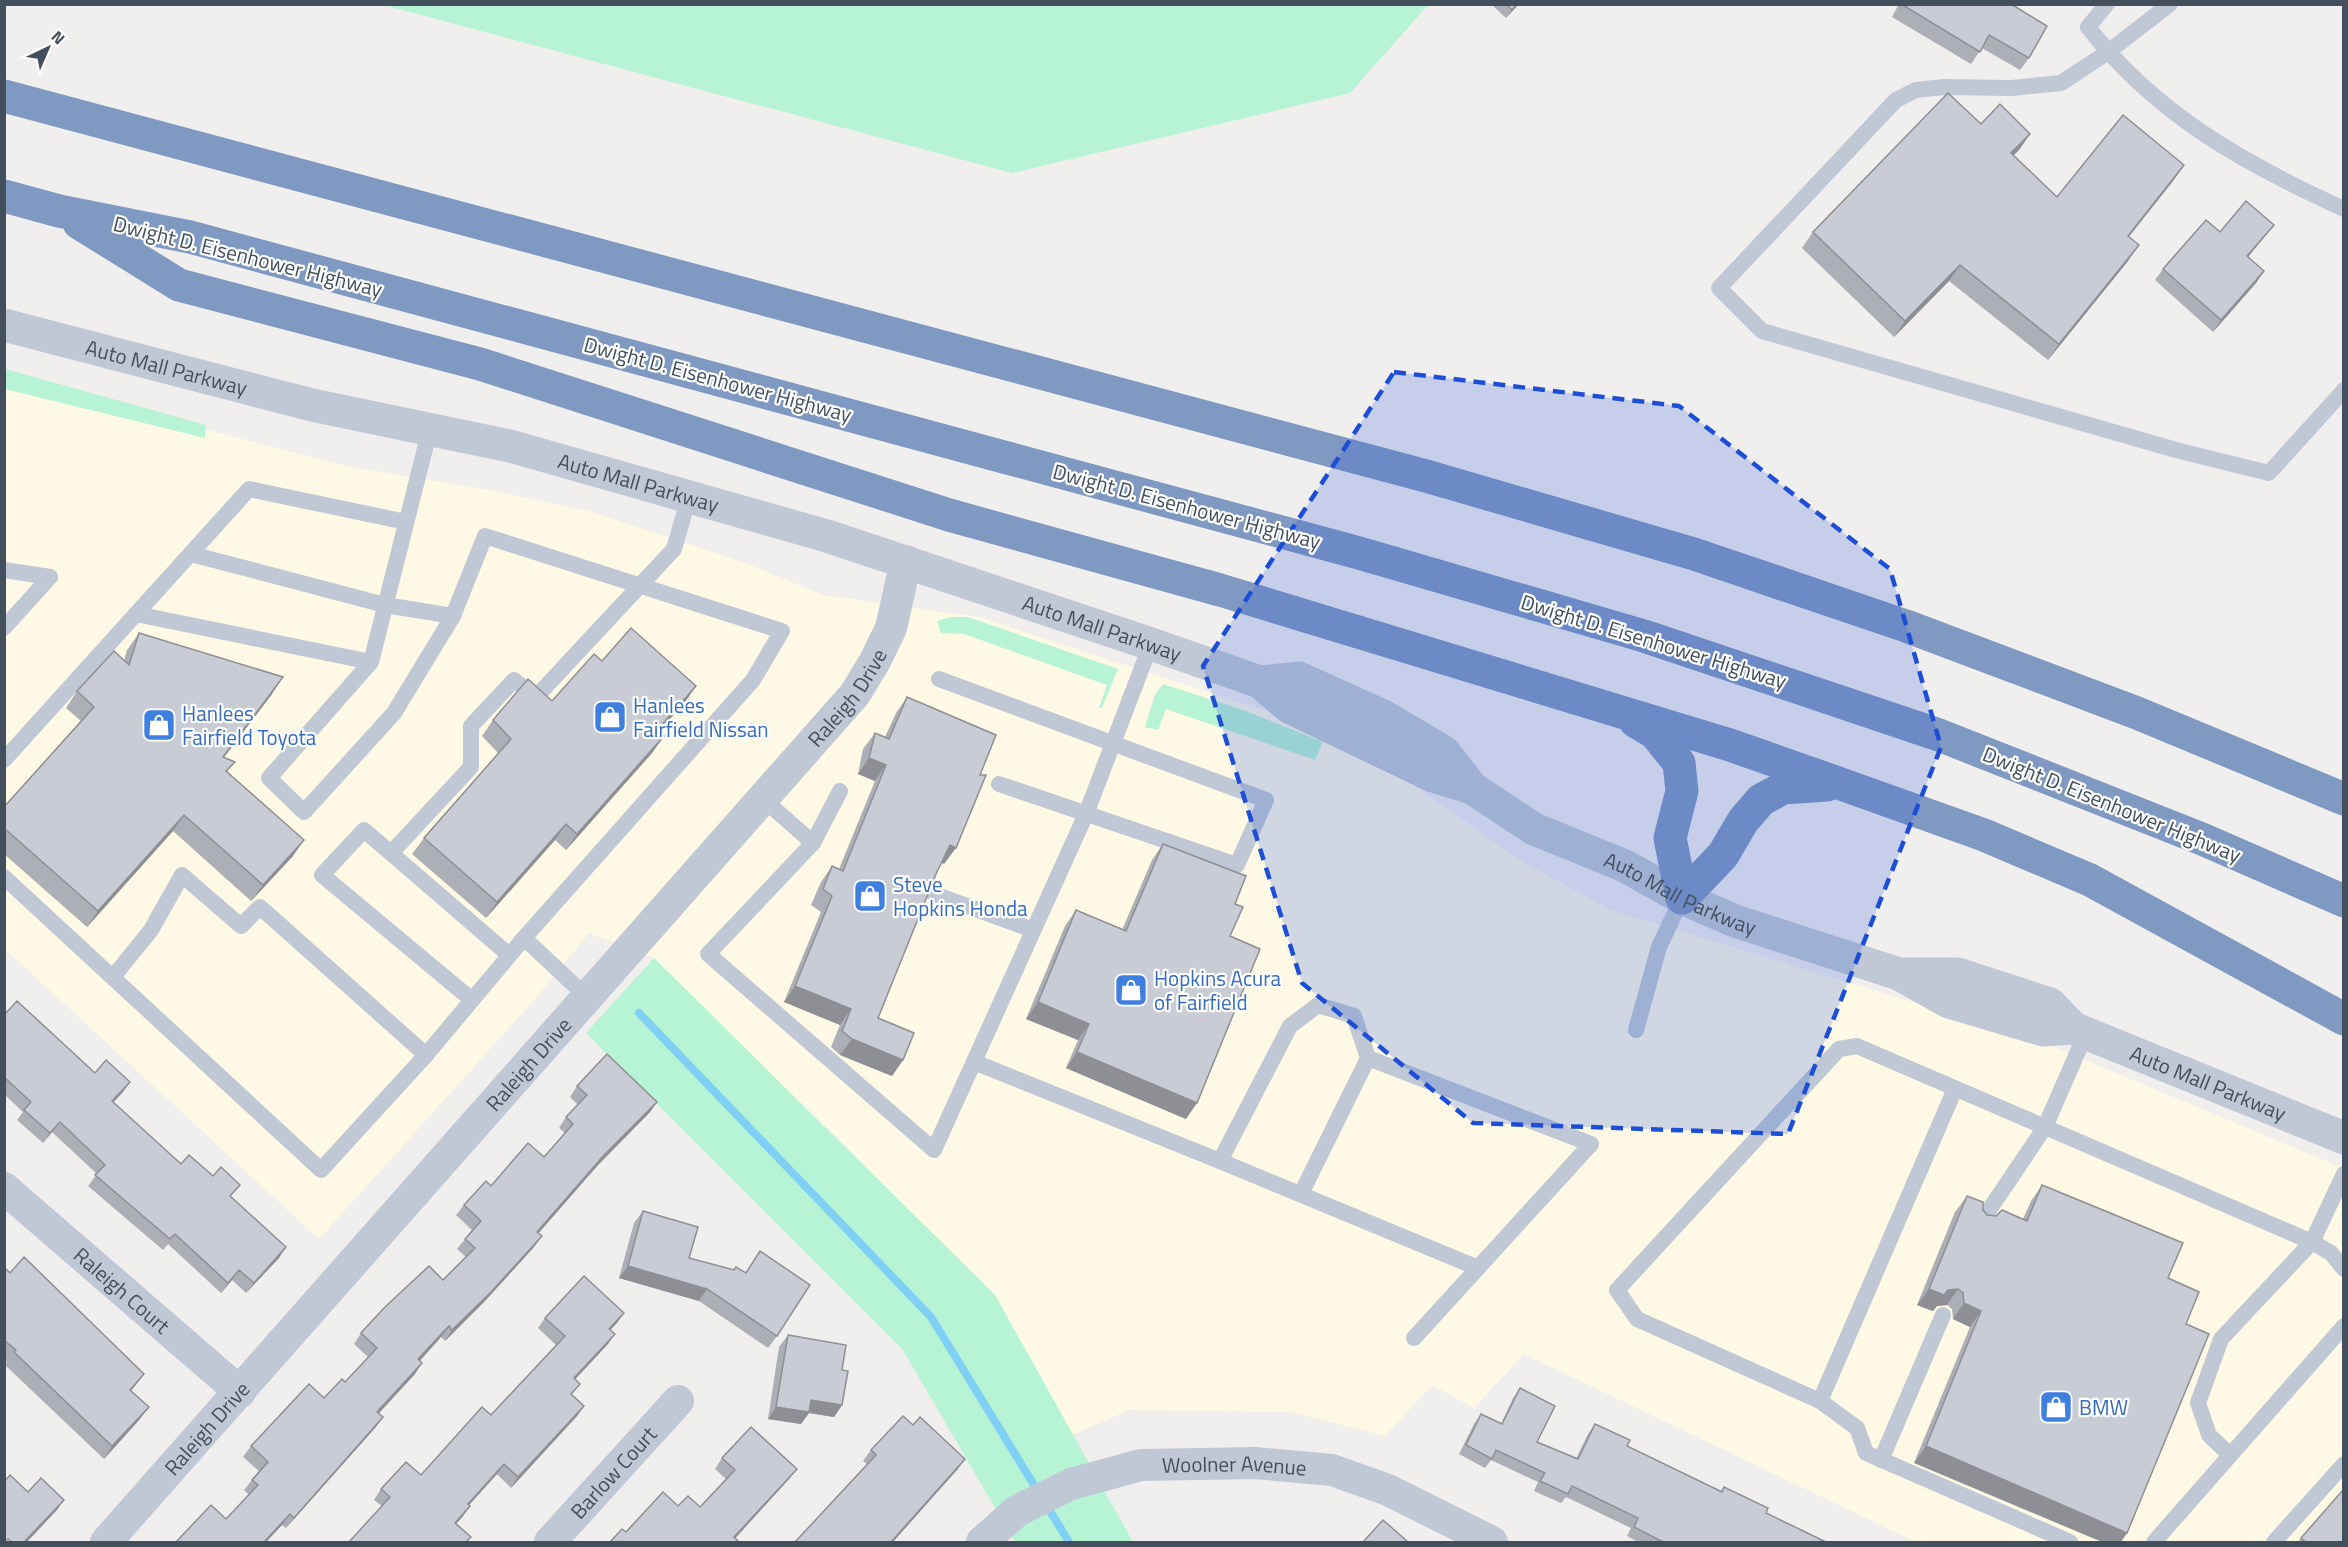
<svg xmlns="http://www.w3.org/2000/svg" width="2348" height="1547" font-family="'Titillium Web',sans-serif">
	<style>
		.commercial { fill: #fef9e5 }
		.green { fill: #b7f3d5 }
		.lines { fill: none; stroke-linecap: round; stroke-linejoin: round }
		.stream { stroke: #80cff5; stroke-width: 8 }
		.service { stroke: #c0c8d5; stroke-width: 16 }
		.minor { stroke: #c0c8d5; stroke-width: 32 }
		.tertiary { stroke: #c0c8d5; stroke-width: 33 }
		.motorway { stroke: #8099c2; stroke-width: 33 }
		.wall { fill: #adafb6 }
		.shaded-wall { fill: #8d8f94 }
		.building { fill: #c9ccd4; stroke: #8d8f94; stroke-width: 1.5 }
		.marked { fill: #1d4ed8; fill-opacity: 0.2; stroke: #1d4ed8; stroke-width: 4.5; stroke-dasharray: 12 8; stroke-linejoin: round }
		.labels { text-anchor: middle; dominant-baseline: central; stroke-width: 4.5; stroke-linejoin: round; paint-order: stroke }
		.street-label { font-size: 21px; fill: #444f5d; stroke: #fff }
		.shop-label { font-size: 21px; fill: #366cbe; stroke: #fff; text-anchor: start }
	</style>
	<rect width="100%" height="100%" fill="#f1eeee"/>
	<path class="commercial" d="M4,380l66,14 272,71 148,25 102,22 145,48 87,35 154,22 319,104 93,48 133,93 88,48 426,130 306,128v374h-427l-392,-188 -50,54 -42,-23 -47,51 -94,-24 -162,-2 -57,25 -77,-140 -341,-337 -65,-25 -54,66 -216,240 -314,-290z"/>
	<g class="green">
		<path d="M384,5h1044l-78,88 -338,80z"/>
		<path d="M5,369l201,56 -1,13 -200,-49z"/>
		<path d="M950,617h18l150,52 -16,39h-3l8,-23 -143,-51 -23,-1 -4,-12z"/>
		<path d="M1163,684l80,26 80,32 -8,18 -149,-51 -8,21 -13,-3 10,-32z"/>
		<path d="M654,958l341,337 138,247h-118l-112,-192 -317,-317z"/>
	</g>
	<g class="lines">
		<path class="stream" d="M639,1013l292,304 138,225"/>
		<g class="service">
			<path d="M2107,4l-19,23c67,87 157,137 256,182"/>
			<path d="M2170,4l-62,48 -47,31 -50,5 -67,-1 -28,3 -20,10 -177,188 43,43 414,119 93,23 75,-83"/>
			<path d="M430,429l-59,233 -102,116 35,34 90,-99 59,-97"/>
			<path d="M191,554l194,51 68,11 32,-80 297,95 -29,49 -229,258 -98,117"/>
			<path d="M4,570l46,7"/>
			<path d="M136,614l235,48"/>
			<path d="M4,628l46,-51"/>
			<path d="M939,679l327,121 -29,65 -238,-81"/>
			<path d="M4,760l245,-271 157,33"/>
			<path d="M840,791l-27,52 -105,111 226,196 152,-336 65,-170"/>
			<path d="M762,798l51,45"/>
			<path d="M391,853l80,-86v-41l43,-46 22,17 138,-148 15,-52"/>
			<path d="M4,877l317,293 105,-115 -166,-148 -19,19 -59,-51 -31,55 -38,47"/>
			<path d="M934,894l99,36"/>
			<path d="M524,938l63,59"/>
			<path d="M472,1000l-150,-125 42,-45 145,125"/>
			<path d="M1636,1030l23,-83 23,-49"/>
			<path d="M2086,1033l-41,94 267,115 32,-68"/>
			<path d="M974,1062l246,99 70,-135 28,-21 36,11 14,42 223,86 -177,194"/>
			<path d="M1220,1161l258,107"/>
			<path d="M1301,1194l67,-136"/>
			<path d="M1981,1222l64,-95 -188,-81 -18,3 -222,241 20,29 183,82 37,27 9,25 204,89"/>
			<path d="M1820,1401l135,-312"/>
			<path d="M2230,1455l-21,-20 -11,-32 23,-64 91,-97 19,11 13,16"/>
			<path d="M1881,1460l62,-145"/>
			<path d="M2154,1542l190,-216"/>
			<path d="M2274,1542l70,-78"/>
		</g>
		<g class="minor">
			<path id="s1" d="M4,1188l236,204"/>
			<path id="s2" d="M106,1542l749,-848 20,-33 16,-33 15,-67"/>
			<path id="s3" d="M550,1542l128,-141"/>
			<path id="s4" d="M982,1542l35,-31 54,-27 70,-19 114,-2 77,7 56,20 104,52"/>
		</g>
		<g class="tertiary">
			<path id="s5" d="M4,325l308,80 198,41 317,90 324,108 109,38 29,25 144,69 39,12 62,41 91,37 57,32 53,23 164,53 50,28 94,28 30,-2"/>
			<path d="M1260,682l39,-4 84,38 61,36 28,36"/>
			<path id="s6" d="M1901,974h57l92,30 23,24 271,110"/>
		</g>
		<g class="motorway">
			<path d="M4,96l1422,380 268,78 212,72 231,87 207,86"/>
			<path d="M4,196l55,15 131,26 1169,316 285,83 295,99 263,104 142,62"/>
			<path d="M79,223l100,62 301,79 469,151 271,75 510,155 111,39 143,51 106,45 254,139"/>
			<path d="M1635,721l20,12 24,30 3,28 -12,47 12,60"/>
			<path d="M1682,898l41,-43 20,-34 18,-21 22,-12 44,-3"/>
		</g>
	</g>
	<g class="wall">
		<path d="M1491,4h28l-13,14z"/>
		<path d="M1899,4h112l18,54 -9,12 -38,-22 -11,16 -79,-47z"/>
		<path d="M1981,124l49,10 -11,16 -6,5 44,42 116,-16 -44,56 -1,24 -80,99 -99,-79 -55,56 -92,-89 11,-16z"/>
		<path d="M2274,225l-9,11 -17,21 16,14 -8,12 -43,49 -58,-52 8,-11 57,-37z"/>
		<path d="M139,633l133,61 -48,63 4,15 65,84 -42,45 -78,-70 -86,96 -83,-73v-47l77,-86 -15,-13 11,-17 47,-31 3,-10z"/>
		<path d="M602,661l94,25 -11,16 -26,29 5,5 -12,17 -86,97 -11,-10 -69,78 -74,-64 12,-16 74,-85 -16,-17 11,-16 59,-19z"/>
		<path d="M907,697l37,167 -3,-2 -5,12 -58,144 25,42 -11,16 -52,-21 -9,-8 9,-22 -56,-23 37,-90 -10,-7 10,-23 11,-16 7,3 36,-88 -17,-7 5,-25 12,-16 10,4 11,-24z"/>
		<path d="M1163,844l72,60 -5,32 -44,183 -120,-51 12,-28 -52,-21 39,-93 11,-16 46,20 30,-70z"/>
		<path d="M4,1015l91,58 28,19 -10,10 68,62 50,33 48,61 -33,35 -14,-13 -11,13 -53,-49 -5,6 -75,-64 9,-12 -45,-42 -9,11 -26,-23 6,-8 -19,-18z"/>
		<path d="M577,1086l80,16 -7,10 -52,53 -60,68 4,3 -8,11 -50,55 -39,39 -4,-4 -21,24 -5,13 -37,39 5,4 -8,11 -89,100 -4,-3 -16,17h-90l50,-23 23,-24 -5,-5 8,-10 7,-9 -16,-14 8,-11 73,-48 21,-16 23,-25 -14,-13 7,-11 82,-53 23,-23 -9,-8 8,-10 7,-9 -16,-15 8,-10 27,-19 53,-29 21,-24 -6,-5 7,-11 12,-12 -8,-8z"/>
		<path d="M2042,1185l141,58 -269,220 56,-136 -17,-8 -1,-10 -5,-4 -10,1 -4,5 -16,-6 38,-93 12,-16 20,19 36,4 8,-18z"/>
		<path d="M643,1211l46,47 45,12 43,66 -9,12 -69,-47 -80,-23 15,-55z"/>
		<path d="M4,1267l131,119 -4,5 9,28 -36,40 -99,-94 2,-3 -3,-2z"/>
		<path d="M624,1313l-14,17 -2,14 -33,35 -3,16 12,11 -7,10 -66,72 -14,-14 -28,31 -6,11 -7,8 -74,-18 -8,-6 7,-11 40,-14 70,-60 65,-70 -18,-17 7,-10z"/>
		<path d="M788,1335l54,35v35l-8,12 -25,-4 -8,11 -33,-5 11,-72z"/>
		<path d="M1520,1388l17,54 39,17 12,-25 7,-10 32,22 94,45 3,-4 42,26 60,29h-188l-11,-6 4,-8 -65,-31 -5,6 -27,-12 4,-9 -47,-22 -6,8 -26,-14 15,-30 7,-10 20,10 12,-26z"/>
		<path d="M913,1425l52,34 -8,11 -90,-6 -4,-3 8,-11z"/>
		<path d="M722,1458l67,21 -54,60 -109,-7 52,-26 22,1 26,-28 -11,-10z"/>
		<path d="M2301,1538l42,4h-45z"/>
	</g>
	<g class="shaded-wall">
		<path d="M1517,4h2l-13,14 6,-8z"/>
		<path d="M2030,134l-11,16 -19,19 11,-16z"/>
		<path d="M2184,165l-11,16 -57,71 12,-16z"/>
		<path d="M2274,225l-9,11 -26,32 8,-12z"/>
		<path d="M2139,245l-11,16 -80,99 11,-16z"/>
		<path d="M1960,265l-11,16 -55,56 11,-16z"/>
		<path d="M2264,271l-8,12 -43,49 8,-12z"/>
		<path d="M283,677l-11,17 -60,79 11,-16z"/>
		<path d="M696,686l-11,16 -38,43 11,-16z"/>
		<path d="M664,736l-12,17 -86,97 11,-16z"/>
		<path d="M869,758l17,7 -11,16 -17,-7z"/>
		<path d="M184,815l-11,16 -86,96 11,-16z"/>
		<path d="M566,824l-11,16 -69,78 11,-16z"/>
		<path d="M304,840l-11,16 -42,45 12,-16z"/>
		<path d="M950,845l6,3 -12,16 -6,-3z"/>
		<path d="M795,986l56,23 -11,16 -56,-23z"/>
		<path d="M1038,1002l51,22 -11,16 -52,-21z"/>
		<path d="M852,1039l51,21 -11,16 -52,-21z"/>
		<path d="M1077,1052l120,51 -11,16 -120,-51z"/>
		<path d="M130,1082l-7,10 -18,19 7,-10z"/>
		<path d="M657,1102l-7,10 -52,53 -68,78 7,-11 68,-78z"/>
		<path d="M60,1122l-8,10 -9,11 7,-10z"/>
		<path d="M542,1236l-8,11 -50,55 -39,39 7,-11z"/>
		<path d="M286,1247l-7,11 -33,35 8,-10z"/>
		<path d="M628,1266l79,23 -8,12 -80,-23z"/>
		<path d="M239,1270l-7,10 -11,13 7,-10z"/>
		<path d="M1929,1289l19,1 10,-1 -11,16 -10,1 -4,5 -16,-6z"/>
		<path d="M1964,1303l17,8 -11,16 -17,-8z"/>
		<path d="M624,1313l-7,10 -15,16 7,-10z"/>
		<path d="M449,1326l-8,11 -30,33 7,-11z"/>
		<path d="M615,1334l-7,10 -41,44 7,-10z"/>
		<path d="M422,1363l-7,11 -45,49 7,-11z"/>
		<path d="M144,1374l-9,12 -14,16 9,-12z"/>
		<path d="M811,1400l31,5 -8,12 -25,-4 -8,11 -33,-5 8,-12z"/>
		<path d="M584,1406l-7,10 -66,72 7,-11z"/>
		<path d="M149,1407l-9,12 -36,40 8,-13z"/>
		<path d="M383,1417l-8,11 -89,100 8,-10z"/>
		<path d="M1926,1446l201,87 -6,9h-19l-188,-79z"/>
		<path d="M965,1459l-8,11 -64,72h-2z"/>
		<path d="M504,1464l-7,10 -36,40 7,-10z"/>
		<path d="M797,1469l-8,10 -58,63 3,-5z"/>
		<path d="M64,1500l-7,10 -30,32h-3z"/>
		<path d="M470,1506l-7,10 -15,17 7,-10z"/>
		<path d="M290,1514l-8,11 -16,17h-2z"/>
	</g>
	<g class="building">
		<path d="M1506,4h11l-5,6z"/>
		<path d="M1901,4h110l36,22 -18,32 -40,-23 -9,17z"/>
		<path d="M1948,93l33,31 19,-20 30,30 -19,19 46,44 66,-82 61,50 -56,71 11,9 -80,99 -99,-79 -55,56 -92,-89z"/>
		<path d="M2246,201l28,24 -27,31 17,15 -43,49 -58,-51 43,-49 14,12z"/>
		<path d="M631,628l65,58 -38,43 6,7 -87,98 -11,-10 -69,78 -73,-64 87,-99 -18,-19 35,-41 24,22 42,-47 8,7z"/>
		<path d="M139,633l144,44 -60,80 12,5 -9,9 78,69 -41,45 -79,-70 -86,96 -94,-83v-21l90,-100 -17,-16 37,-40 15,14z"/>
		<path d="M907,697l89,38 -16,40h6l-30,73 -6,-3 -14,29 -58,144 36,15 -11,27 -51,-21 -10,-8 9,-22 -56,-23 37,-90 -9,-7 9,-23 11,5 43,-106 -17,-7 6,-25 14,6z"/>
		<path d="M1163,844l83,32 -11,28 8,3 -13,29 30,13 -63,154 -120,-51 12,-28 -51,-22 38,-92 50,21z"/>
		<path d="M17,1001l78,72 11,-13 24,22 -18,19 69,63 8,-9 24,21 8,-9 19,18 -10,11 56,51 -32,36 -15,-13 -11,13 -53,-49 -5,5 -75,-64 10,-10 -45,-43 -10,11 -26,-23 7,-8 -27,-25v-62z"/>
		<path d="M607,1054l50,48 -52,52 -68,78 5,4 -51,56 -39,38 -3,-4 -31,33 4,4 -45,49 6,5 -89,101 -4,-4 -26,28h-88l35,-37 15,14 32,-34 -6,-5 16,-18 -17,-16 58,-62 15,14 18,-19 3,3 32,-34 -16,-15 23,-25 45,-42 14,14 32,-32 -10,-9 16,-18 -17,-16 22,-24 5,5 37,-43 16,14 29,-33 -7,-7 21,-22 -10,-9z"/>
		<path d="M2042,1185l141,58 -15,35 31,14 -13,32 23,10 -82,199 -201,-87 55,-135 -17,-8 -1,-10 -5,-4 -10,1 -4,5 -15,-6 38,-93 16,6v8l4,5 9,1 6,-6 25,11z"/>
		<path d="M643,1211l55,16 -9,31 45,12 2,-3 10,6 14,-22 50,34 -33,51 -70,-47 -79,-23z"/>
		<path d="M24,1257l120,117 -14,16 19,17 -37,39 -98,-94 2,-2 -12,-10v-73l6,6z"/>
		<path d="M584,1276l40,37 -15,16 6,5 -41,44 6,6 -9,10 13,12 -66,71 -14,-13 -36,40 2,2 -15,17 16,14 -5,5h-117l41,-45 -9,-8 25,-27 15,13 61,-68 9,8 74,-79 -20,-18z"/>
		<path d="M788,1335l58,10 -4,25 6,1 -6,34 -31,-5 -2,12 -33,-5z"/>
		<path d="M1520,1388l35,18 -18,36 41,17 17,-35 35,16 -3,6 95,46 2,-5 44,21 -2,5 60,29h-163l-29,-15 4,-9 -66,-32 -4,8 -28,-13 5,-8 -49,-23 -4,9 -26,-14 15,-31 21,10z"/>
		<path d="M903,1416l10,9 7,-8 45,42 -74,83h-96l81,-87 -5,-5z"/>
		<path d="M751,1427l46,42 -63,68 5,5h-129l12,-13 4,3 37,-40 15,14 10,-10 12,11 35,-37 -13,-12z"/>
		<path d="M10,1475l18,17 13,-14 23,22 -40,42h-12l-4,-3 -4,3v-60z"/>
		<path d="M2343,1490v52h-37l-5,-4z"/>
		<path d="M1383,1520l25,22h-45z"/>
	</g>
	<path class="marked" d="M1394,372l285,34 211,163 51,178 -153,387 -315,-11 -171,-140 -99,-317z"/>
	<defs>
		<symbol id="shop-square" viewBox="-11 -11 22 22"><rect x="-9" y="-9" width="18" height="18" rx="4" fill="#3f7fe0" stroke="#fff"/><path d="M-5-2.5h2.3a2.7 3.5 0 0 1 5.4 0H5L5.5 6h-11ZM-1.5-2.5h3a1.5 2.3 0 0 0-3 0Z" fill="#fff"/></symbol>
	</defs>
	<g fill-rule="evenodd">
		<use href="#shop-square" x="591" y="698" width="38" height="38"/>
		<use href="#shop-square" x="140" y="706" width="38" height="38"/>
		<use href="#shop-square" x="851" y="877" width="38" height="38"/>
		<use href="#shop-square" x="1112" y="971" width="38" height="38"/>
		<use href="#shop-square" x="2037" y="1388" width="38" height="38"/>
	</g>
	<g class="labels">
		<g class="street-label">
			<text transform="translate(248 256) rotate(14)">Dwight D. Eisenhower Highway</text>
			<text stroke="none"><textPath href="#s5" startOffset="168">Auto Mall Parkway</textPath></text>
			<text transform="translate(718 379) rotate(15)">Dwight D. Eisenhower Highway</text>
			<text stroke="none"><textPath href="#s5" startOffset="654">Auto Mall Parkway</textPath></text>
			<text transform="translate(1187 506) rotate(15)">Dwight D. Eisenhower Highway</text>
			<text stroke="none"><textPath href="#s5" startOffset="1140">Auto Mall Parkway</textPath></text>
			<text transform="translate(1654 641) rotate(17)">Dwight D. Eisenhower Highway</text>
			<text stroke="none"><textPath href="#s2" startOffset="1124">Raleigh Drive</textPath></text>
			<text transform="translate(2112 804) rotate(22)">Dwight D. Eisenhower Highway</text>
			<text stroke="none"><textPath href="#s5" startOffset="1780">Auto Mall Parkway</textPath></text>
			<text stroke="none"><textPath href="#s2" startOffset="638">Raleigh Drive</textPath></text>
			<text stroke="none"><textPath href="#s6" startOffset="333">Auto Mall Parkway</textPath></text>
			<text stroke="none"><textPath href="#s1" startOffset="156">Raleigh Court</textPath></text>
			<text stroke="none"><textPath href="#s2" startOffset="152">Raleigh Drive</textPath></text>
			<text stroke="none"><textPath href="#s4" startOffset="273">Woolner Avenue</textPath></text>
			<text stroke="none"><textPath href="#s3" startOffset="94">Barlow Court</textPath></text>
		</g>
		<g class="shop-label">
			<text x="633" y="705">Hanlees<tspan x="633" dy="24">Fairfield Nissan</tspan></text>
			<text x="182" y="713">Hanlees<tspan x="182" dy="24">Fairfield Toyota</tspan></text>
			<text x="893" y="884">Steve<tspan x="893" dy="24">Hopkins Honda</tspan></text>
			<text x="1154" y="978">Hopkins Acura<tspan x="1154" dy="24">of Fairfield</tspan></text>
			<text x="2079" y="1407">BMW</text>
		</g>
	</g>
	<rect width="2348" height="1547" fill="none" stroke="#444f5d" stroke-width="12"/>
	<g transform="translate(48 48) rotate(44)" stroke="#ffffff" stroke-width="4.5" paint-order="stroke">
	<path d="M0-4.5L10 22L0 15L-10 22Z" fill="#444f5d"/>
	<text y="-9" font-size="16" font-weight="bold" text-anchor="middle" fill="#444f5d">N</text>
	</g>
</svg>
